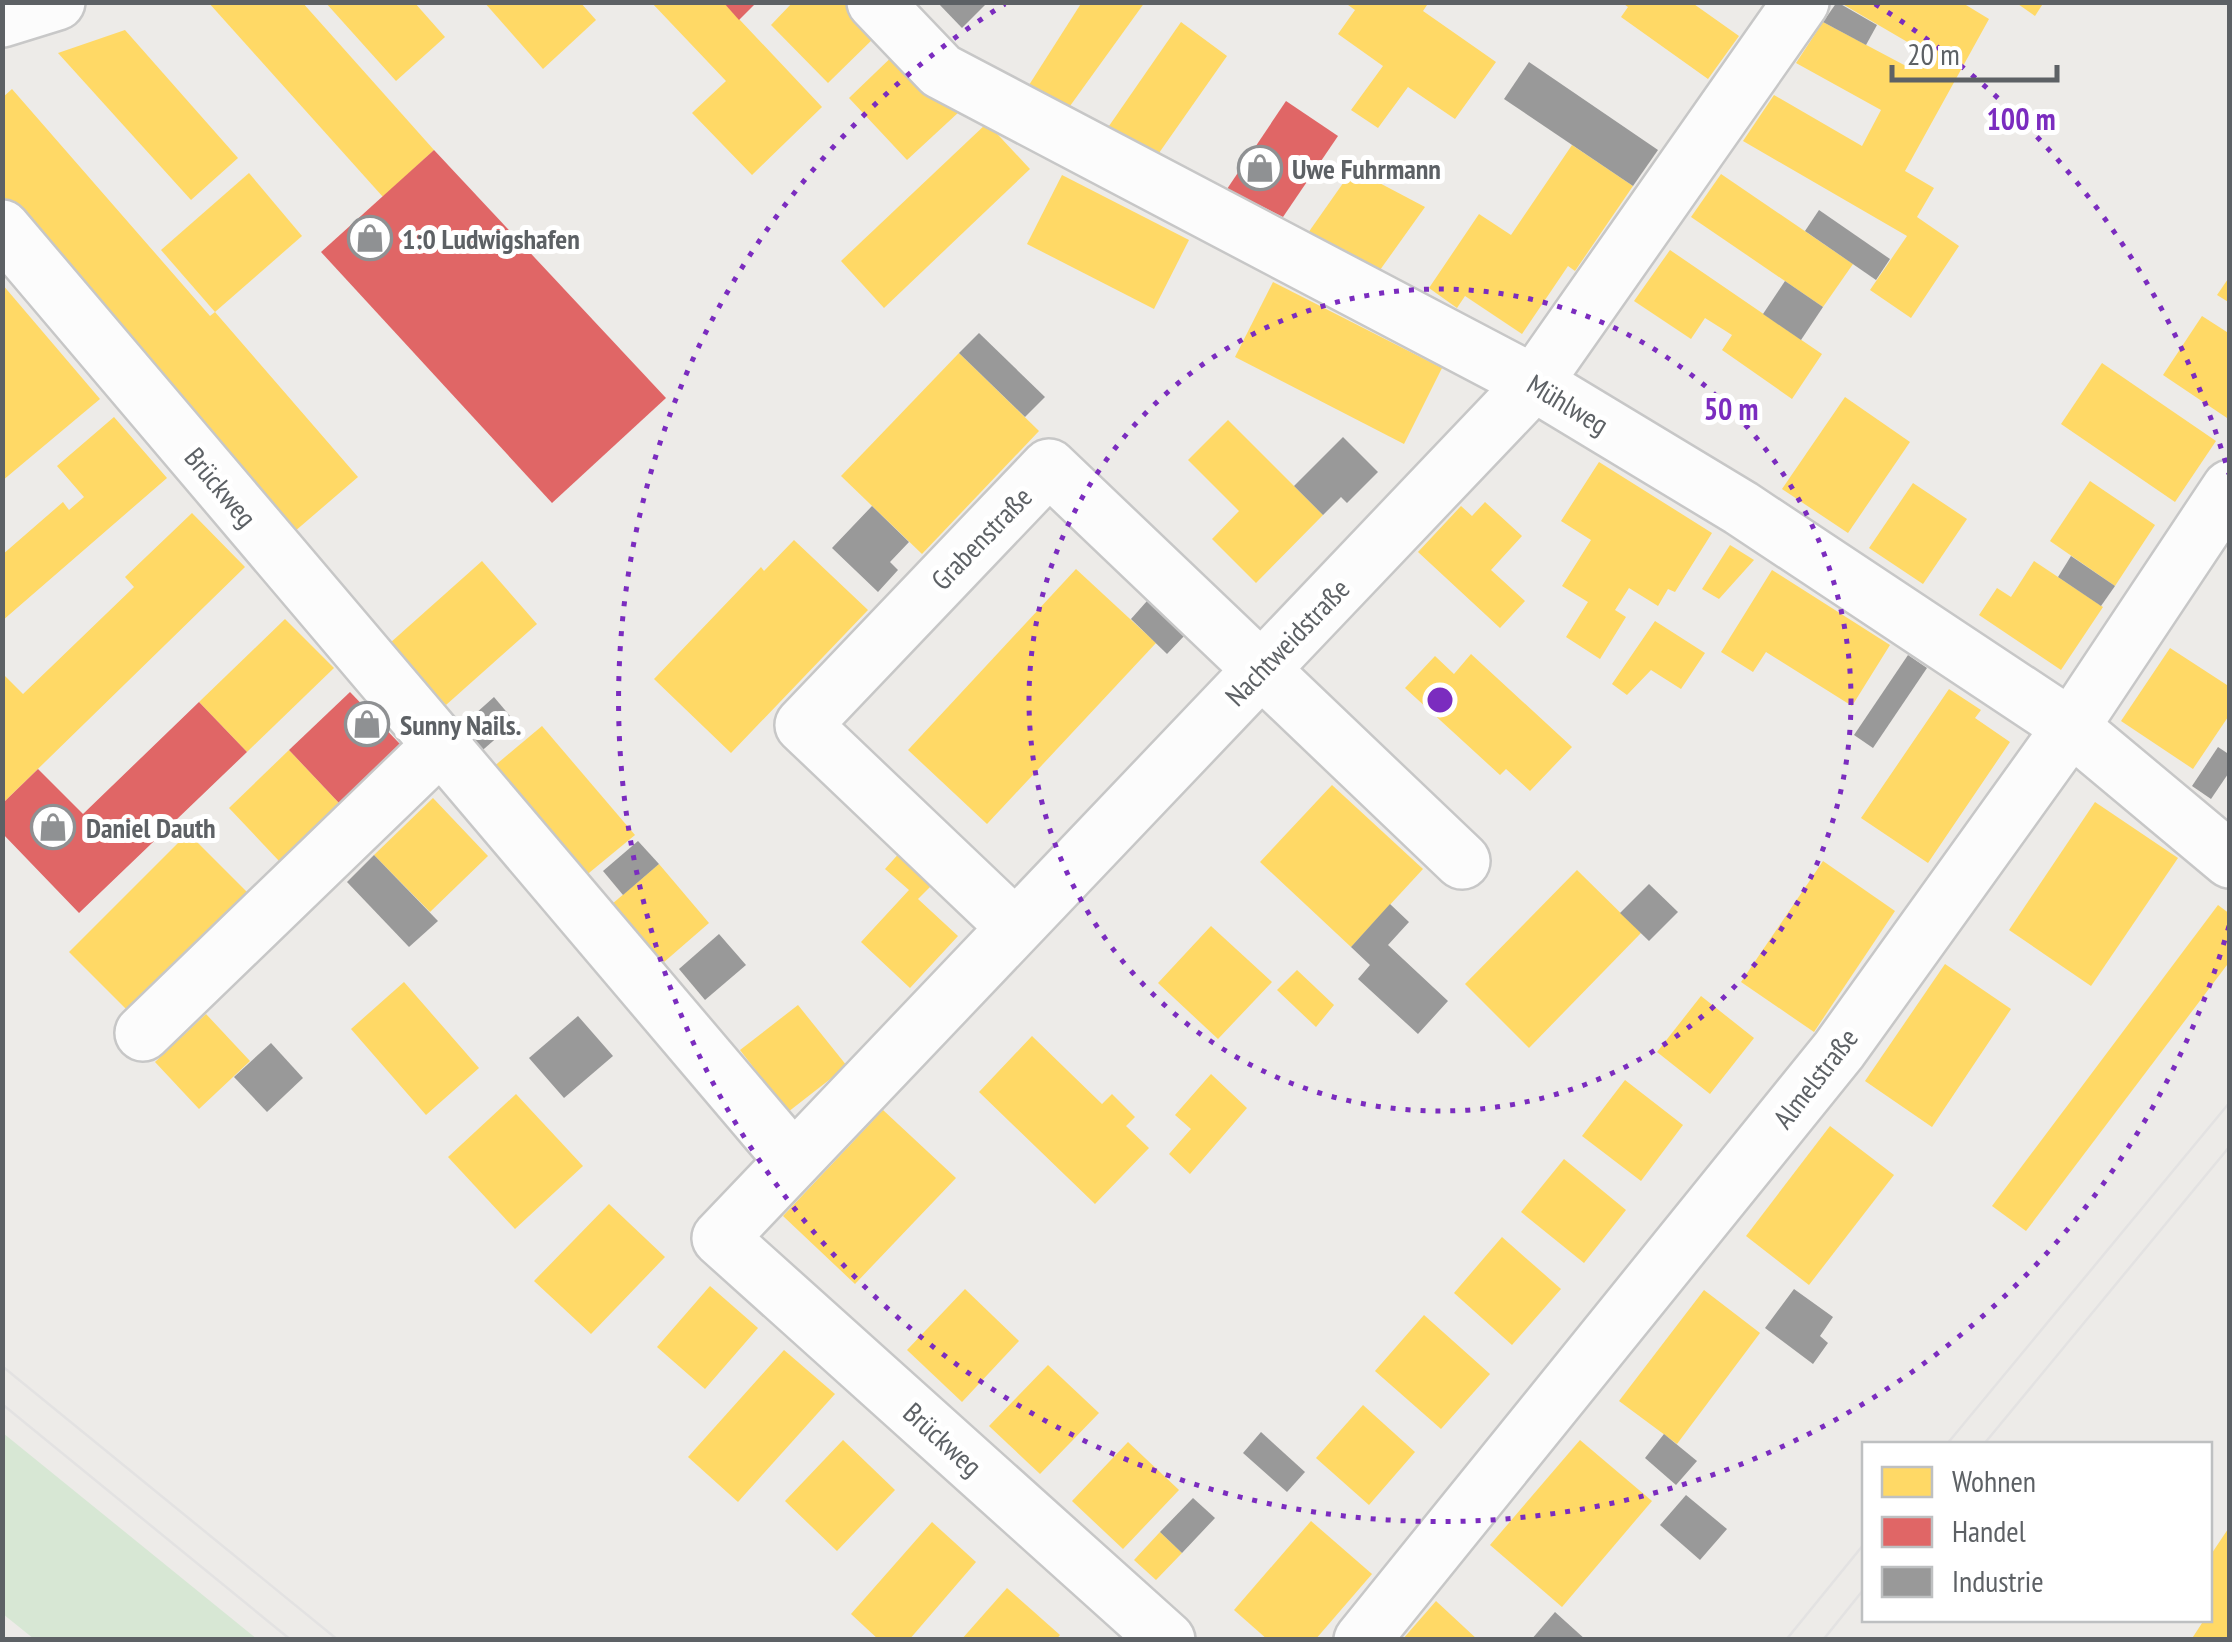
<svg xmlns="http://www.w3.org/2000/svg" width="2232" height="1642" font-family="'PT Sans Narrow',sans-serif">
	<style>
		.green { fill: #d7e7d4 }
		.homes { fill: #ffd966 }
		.shops { fill: #e06666 }
		.industry { fill: #999 }
		.lines { fill: none; stroke-linecap: round; stroke-linejoin: round }
		.street-casing { stroke: #c7c7c7; stroke-width: 60 }
		.secondary-casing { stroke: #c8c8c8; stroke-width: 60 }
		.street { stroke: #fcfcfc; stroke-width: 55 }
		.secondary { stroke: #fcfcfc; stroke-width: 55 }
		.tram { stroke: #e3e2e2; stroke-width: 2.5 }
		.ring { fill: none; stroke: #7b2cbf; stroke-width: 5; stroke-dasharray: 5 10 }
		.labels { text-anchor: middle; dominant-baseline: central; stroke-width: 10; stroke-linejoin: round; paint-order: stroke }
		.poi-label { font-size: 28px; font-weight: bold; fill: #5d6165; stroke: #fff; text-anchor: start }
		.street-label { font-size: 28px; fill: #5d6165; stroke: #fff }
		.centre { fill: #7b2cbf; stroke: #fff; stroke-width: 5 }
		.ring-label { font-size: 30px; text-anchor: middle; font-weight: bold; fill: #7b2cbf; stroke: #fff; stroke-width: 10; stroke-linejoin: round; paint-order: stroke }
	</style>
	<rect width="100%" height="100%" fill="#edebe8"/>
	<path class="green" d="M3,1433l254,206h-223l-31,-25z"/>
	<g class="homes">
		<path d="M208,2h94l132,148 -51,47z"/>
		<path d="M325,2h89l31,35 -49,44z"/>
		<path d="M484,2h96l16,18 -53,49z"/>
		<path d="M651,2h72l99,105 -70,68 -60,-62 34,-32z"/>
		<path d="M793,2h55l31,31 -51,50 -57,-58z"/>
		<path d="M1082,2h63l-75,104 -41,-21z"/>
		<path d="M1344,2h85l-6,9 73,51 -41,57 -47,-32 -30,41 -27,-18 32,-44 -45,-32 17,-24z"/>
		<path d="M1621,2h70l48,34 -31,43 -87,-62 7,-10z"/>
		<path d="M1839,2h122l28,17 -84,152 29,17 -17,29 42,29 -48,72 -41,-28 37,-54 -164,-95 31,-46 88,51 19,-36 -85,-47 27,-41 83,44 10,-19z"/>
		<path d="M2015,2h29l-9,14z"/>
		<path d="M1181,22l46,34 -68,97 -50,-27z"/>
		<path d="M125,30l113,128 -47,42 -133,-147z"/>
		<path d="M901,48l59,63 -53,49 -58,-62z"/>
		<path d="M12,89l198,227 5,-4 143,165 -64,55 -292,-337v-97z"/>
		<path d="M987,123l43,46 -146,139 -43,-47z"/>
		<path d="M1572,145l61,41 -58,85 -7,-5 -46,68 -57,-38 -8,12 -28,-20 50,-74 32,21z"/>
		<path d="M1353,169l72,38 -45,63 -72,-37z"/>
		<path d="M249,173l53,63 -87,76 -54,-62z"/>
		<path d="M1721,174l132,90 -30,43 -132,-90z"/>
		<path d="M1062,175l127,65 -35,69 -127,-65z"/>
		<path d="M1670,250l152,104 -30,45 -70,-49 10,-15 -27,-17 -14,21 -57,-38z"/>
		<path d="M2230,276v27l-13,-8z"/>
		<path d="M1273,282l169,86 -38,76 -169,-87z"/>
		<path d="M2,284l98,115 -98,82z"/>
		<path d="M2202,316l28,18v86l-67,-45z"/>
		<path d="M959,353l80,78 -117,123 -81,-78z"/>
		<path d="M2102,363l114,78 -41,61 -114,-78z"/>
		<path d="M1845,397l65,45 -62,91 -66,-44z"/>
		<path d="M114,417l53,61 -165,143v-66l61,-53 6,8 15,-13 -27,-31z"/>
		<path d="M1228,420l95,95 -67,68 -44,-44 27,-28 -51,-51z"/>
		<path d="M1599,462l113,71 -37,59 -7,-3 -10,17 -29,-18 -14,22 11,7 -26,42 -34,-22 22,-35 -26,-16 29,-46 -30,-19z"/>
		<path d="M2090,481l65,44 -40,61 -65,-45z"/>
		<path d="M1913,483l54,36 -44,65 -54,-36z"/>
		<path d="M1485,502l37,34 -31,34 34,31 -25,27 -82,-76 43,-46 11,10z"/>
		<path d="M192,513l53,54 -240,234 -3,-128 21,21 111,-107 -9,-10z"/>
		<path d="M794,540l74,70 -137,143 -77,-74 107,-112 3,4z"/>
		<path d="M1730,545l24,15 -35,39 -17,-10z"/>
		<path d="M482,561l55,63 -91,81 -56,-62z"/>
		<path d="M2034,561l69,46 -42,63 -82,-55 18,-27 14,9z"/>
		<path d="M1076,569l80,74 -169,181 -79,-74z"/>
		<path d="M1772,570l118,75 -38,61 -86,-54 -13,20 -32,-20z"/>
		<path d="M285,619l49,49 -87,84 -48,-50z"/>
		<path d="M1655,621l50,32 -24,36 -30,-19 -24,25 -15,-11z"/>
		<path d="M2170,648l60,39v27l-37,55 -72,-48z"/>
		<path d="M1471,654l101,93 -42,44 -24,-22 -6,6 -95,-87 30,-32 19,18z"/>
		<path d="M1949,689l32,21 -6,8 35,24 -82,121 -67,-45z"/>
		<path d="M542,726l93,109 -57,47 -92,-109z"/>
		<path d="M289,750l50,53 -60,58 -50,-53z"/>
		<path d="M1332,785l91,84 -72,78 -91,-85z"/>
		<path d="M433,798l55,58 -58,56 -56,-57z"/>
		<path d="M2095,802l83,56 -87,128 -82,-56z"/>
		<path d="M188,833l60,60 -119,119 -60,-60z"/>
		<path d="M902,850l34,31 -18,18 40,37 -48,52 -49,-46 48,-52 -24,-21z"/>
		<path d="M1823,861l72,50 -81,121 -73,-50z"/>
		<path d="M659,864l50,59 -53,46 -51,-59z"/>
		<path d="M1577,870l64,63 -112,115 -64,-64z"/>
		<path d="M2218,905l12,9v47l-204,270 -34,-25z"/>
		<path d="M1211,926l61,56 -54,57 -60,-56z"/>
		<path d="M1945,964l66,45 -79,118 -67,-46z"/>
		<path d="M1297,970l37,35 -18,22 -39,-37z"/>
		<path d="M404,982l75,86 -53,47 -75,-86z"/>
		<path d="M1701,996l53,42 -44,56 -53,-42z"/>
		<path d="M798,1005l49,61 -59,46 -48,-62z"/>
		<path d="M206,1014l44,47 -51,48 -44,-47z"/>
		<path d="M1032,1036l70,68 10,-10 23,23 -9,9 23,22 -54,56 -116,-112z"/>
		<path d="M1211,1074l36,34 -57,66 -21,-20 22,-25 -16,-14z"/>
		<path d="M1625,1080l58,45 -42,56 -59,-45z"/>
		<path d="M516,1094l67,72 -68,63 -67,-72z"/>
		<path d="M883,1110l73,68 -101,106 -72,-68z"/>
		<path d="M1830,1126l64,49 -85,110 -63,-49z"/>
		<path d="M1564,1159l62,51 -42,53 -63,-51z"/>
		<path d="M609,1204l56,53 -74,77 -57,-53z"/>
		<path d="M1502,1237l59,52 -49,56 -58,-52z"/>
		<path d="M710,1286l48,42 -53,61 -48,-42z"/>
		<path d="M965,1289l54,52 -57,61 -55,-52z"/>
		<path d="M1704,1290l56,43 -83,111 -58,-43z"/>
		<path d="M1424,1315l66,59 -49,55 -66,-58z"/>
		<path d="M784,1350l51,44 -97,108 -50,-45z"/>
		<path d="M1048,1365l51,48 -59,61 -51,-48z"/>
		<path d="M1363,1405l52,47 -46,53 -53,-47z"/>
		<path d="M843,1440l52,50 -58,61 -52,-50z"/>
		<path d="M1580,1440l72,61 -90,106 -72,-62z"/>
		<path d="M1128,1442l51,48 -56,59 -51,-48z"/>
		<path d="M1311,1521l61,53 -57,66h-47l-34,-30z"/>
		<path d="M932,1522l44,40 -67,78h-30l-28,-26z"/>
		<path d="M2230,1526v114h-39l13,-20h6v-64z"/>
		<path d="M1160,1532l22,21 -26,27 -22,-20z"/>
		<path d="M1007,1588l53,47 -4,5h-95z"/>
		<path d="M1436,1601l42,39h-76z"/>
	</g>
	<g class="shops">
		<path d="M723,2h34l-18,18z"/>
		<path d="M1286,101l52,35 -55,81 -56,-28z"/>
		<path d="M434,150l232,248 -114,105 -231,-251z"/>
		<path d="M350,692l50,52 -61,59 -50,-53z"/>
		<path d="M199,702l48,50 -168,161 -77,-80v-29l36,-35 45,45z"/>
	</g>
	<g class="industry">
		<path d="M937,2h51l-26,26z"/>
		<path d="M1837,2l40,23 -11,20 -43,-23z"/>
		<path d="M1529,62l129,88 -25,36 -129,-87z"/>
		<path d="M1819,210l71,49 -14,21 -71,-49z"/>
		<path d="M1785,281l38,26 -22,33 -38,-26z"/>
		<path d="M979,333l66,64 -20,20 -66,-64z"/>
		<path d="M1343,437l35,35 -31,31 -6,-6 -18,18 -29,-29z"/>
		<path d="M872,506l37,36 -19,20 8,8 -20,22 -46,-44z"/>
		<path d="M2071,556l44,30 -14,20 -43,-29z"/>
		<path d="M1147,601l38,34 -18,19 -36,-35z"/>
		<path d="M1908,655l19,13 -54,80 -19,-13z"/>
		<path d="M494,697l21,25 -38,33 -21,-24z"/>
		<path d="M2218,747l12,8v16l-19,28 -19,-13z"/>
		<path d="M638,841l21,23 -36,31 -20,-24z"/>
		<path d="M374,855l64,66 -29,26 -62,-65z"/>
		<path d="M1649,884l29,28 -29,29 -29,-28z"/>
		<path d="M1390,904l19,18 -21,23 60,56 -30,33 -60,-55 12,-14 -19,-18z"/>
		<path d="M719,934l27,31 -41,35 -26,-31z"/>
		<path d="M578,1016l35,40 -49,42 -35,-40z"/>
		<path d="M271,1043l32,35 -36,34 -33,-35z"/>
		<path d="M1794,1289l39,28 -13,19 8,7 -15,21 -48,-36z"/>
		<path d="M1261,1432l44,40 -18,20 -44,-39z"/>
		<path d="M1664,1434l33,27 -21,24 -31,-27z"/>
		<path d="M1686,1495l41,34 -27,31 -40,-35z"/>
		<path d="M1193,1498l22,20 -33,35 -22,-21z"/>
		<path d="M1555,1612l31,28h-55z"/>
	</g>
	<g class="lines">
		<defs>
			<g id="street">
				<path d="M875,2l66,69 593,312 207,125 330,219 159,133"/>
				<path d="M2,228l791,932"/>
				<path d="M1014,926l-211,-201 246,-258 413,394"/>
				<path d="M143,1033l298,-288"/>
				<path d="M1167,1640l-447,-402 814,-855 267,-381"/>
				<path d="M1362,1640l477,-590 232,-323 159,-239"/>
			</g>
			<path id="secondary" d="M2,19l55,-17"/>
		</defs>
		<use href="#street" class="street-casing"/>
		<use href="#secondary" class="secondary-casing"/>
		<use href="#street" class="street"/>
		<use href="#secondary" class="secondary"/>
		<g class="tram">
			<path d="M2,1366l336,274"/>
			<path d="M2,1404l289,236"/>
			<path d="M1947,1444l283,-342"/>
			<path d="M1984,1444l246,-298"/>
			<path d="M1786,1640l78,-96"/>
			<path d="M1823,1640l41,-51"/>
		</g>
	</g>
	<g class="ring">
		<circle cx="1440" cy="700" r="411"/>
		<path d="M2229 926A821 821 0 1 1 1005 4M1875 4A821 821 0 0 1 2229 474"/>
	</g>
	<defs>
		<symbol id="shop-ring" viewBox="-11 -11 22 22"><circle r="9.5" fill="#fff" stroke="#8f9193" stroke-width="1.5"/><path d="M-5-2.5h2.3a2.7 3.5 0 0 1 5.4 0H5L5.5 6h-11ZM-1.5-2.5h3a1.5 2.3 0 0 0-3 0Z" fill="#8f9193"/></symbol>
	</defs>
	<g fill-rule="evenodd">
		<use href="#shop-ring" x="1235" y="143" width="50" height="50"/>
		<use href="#shop-ring" x="345" y="213" width="50" height="50"/>
		<use href="#shop-ring" x="342" y="699" width="50" height="50"/>
		<use href="#shop-ring" x="28" y="802" width="50" height="50"/>
	</g>
	<g class="labels">
		<g class="poi-label">
			<text x="1292" y="168">Uwe Fuhrmann</text>
			<text x="402" y="238">1:0 Ludwigshafen</text>
			<text x="400" y="724">Sunny Nails.</text>
			<text x="86" y="827">Daniel Dauth</text>
		</g>
		<g class="street-label">
			<text transform="translate(1568 404) rotate(31)">Mühlweg</text>
			<text transform="translate(221 487) rotate(50)">Brückweg</text>
			<text transform="translate(981 538) rotate(-46)">Grabenstraße</text>
			<text transform="translate(1287 642) rotate(-46)">Nachtweidstraße</text>
			<text transform="translate(1815 1078) rotate(-52)">Almelstraße</text>
			<text transform="translate(943 1439) rotate(42)">Brückweg</text>
		</g>
	</g>
	<circle cx="1440" cy="700" r="15" class="centre"/>
	<g class="ring-label">
		<text x="2021" y="130">100 m</text>
		<text x="1731" y="420">50 m</text>
	</g>
	<rect width="2232" height="1642" fill="none" stroke="#5d6165" stroke-width="10"/>
	<rect x="1862" y="1442" width="350" height="180" fill="#ffffff" stroke="#bec0c1" stroke-width="2.5"/>
	<rect x="1882" y="1467" width="50" height="30" fill="#ffd966" stroke="#bec0c1" stroke-width="2.5"/>
	<text x="1952" y="1492" font-size="30" fill="#5d6165">Wohnen</text>
	<rect x="1882" y="1517" width="50" height="30" fill="#e06666" stroke="#bec0c1" stroke-width="2.5"/>
	<text x="1952" y="1542" font-size="30" fill="#5d6165">Handel</text>
	<rect x="1882" y="1567" width="50" height="30" fill="#999999" stroke="#bec0c1" stroke-width="2.5"/>
	<text x="1952" y="1592" font-size="30" fill="#5d6165">Industrie</text>
	<path d="M1892 65v15h165v-15" fill="none" stroke="#5d6165" stroke-width="5"/>
	<text x="1907" y="65" font-size="30" fill="#5d6165" stroke="#ffffff" stroke-width="8" paint-order="stroke">20 m</text>
</svg>
